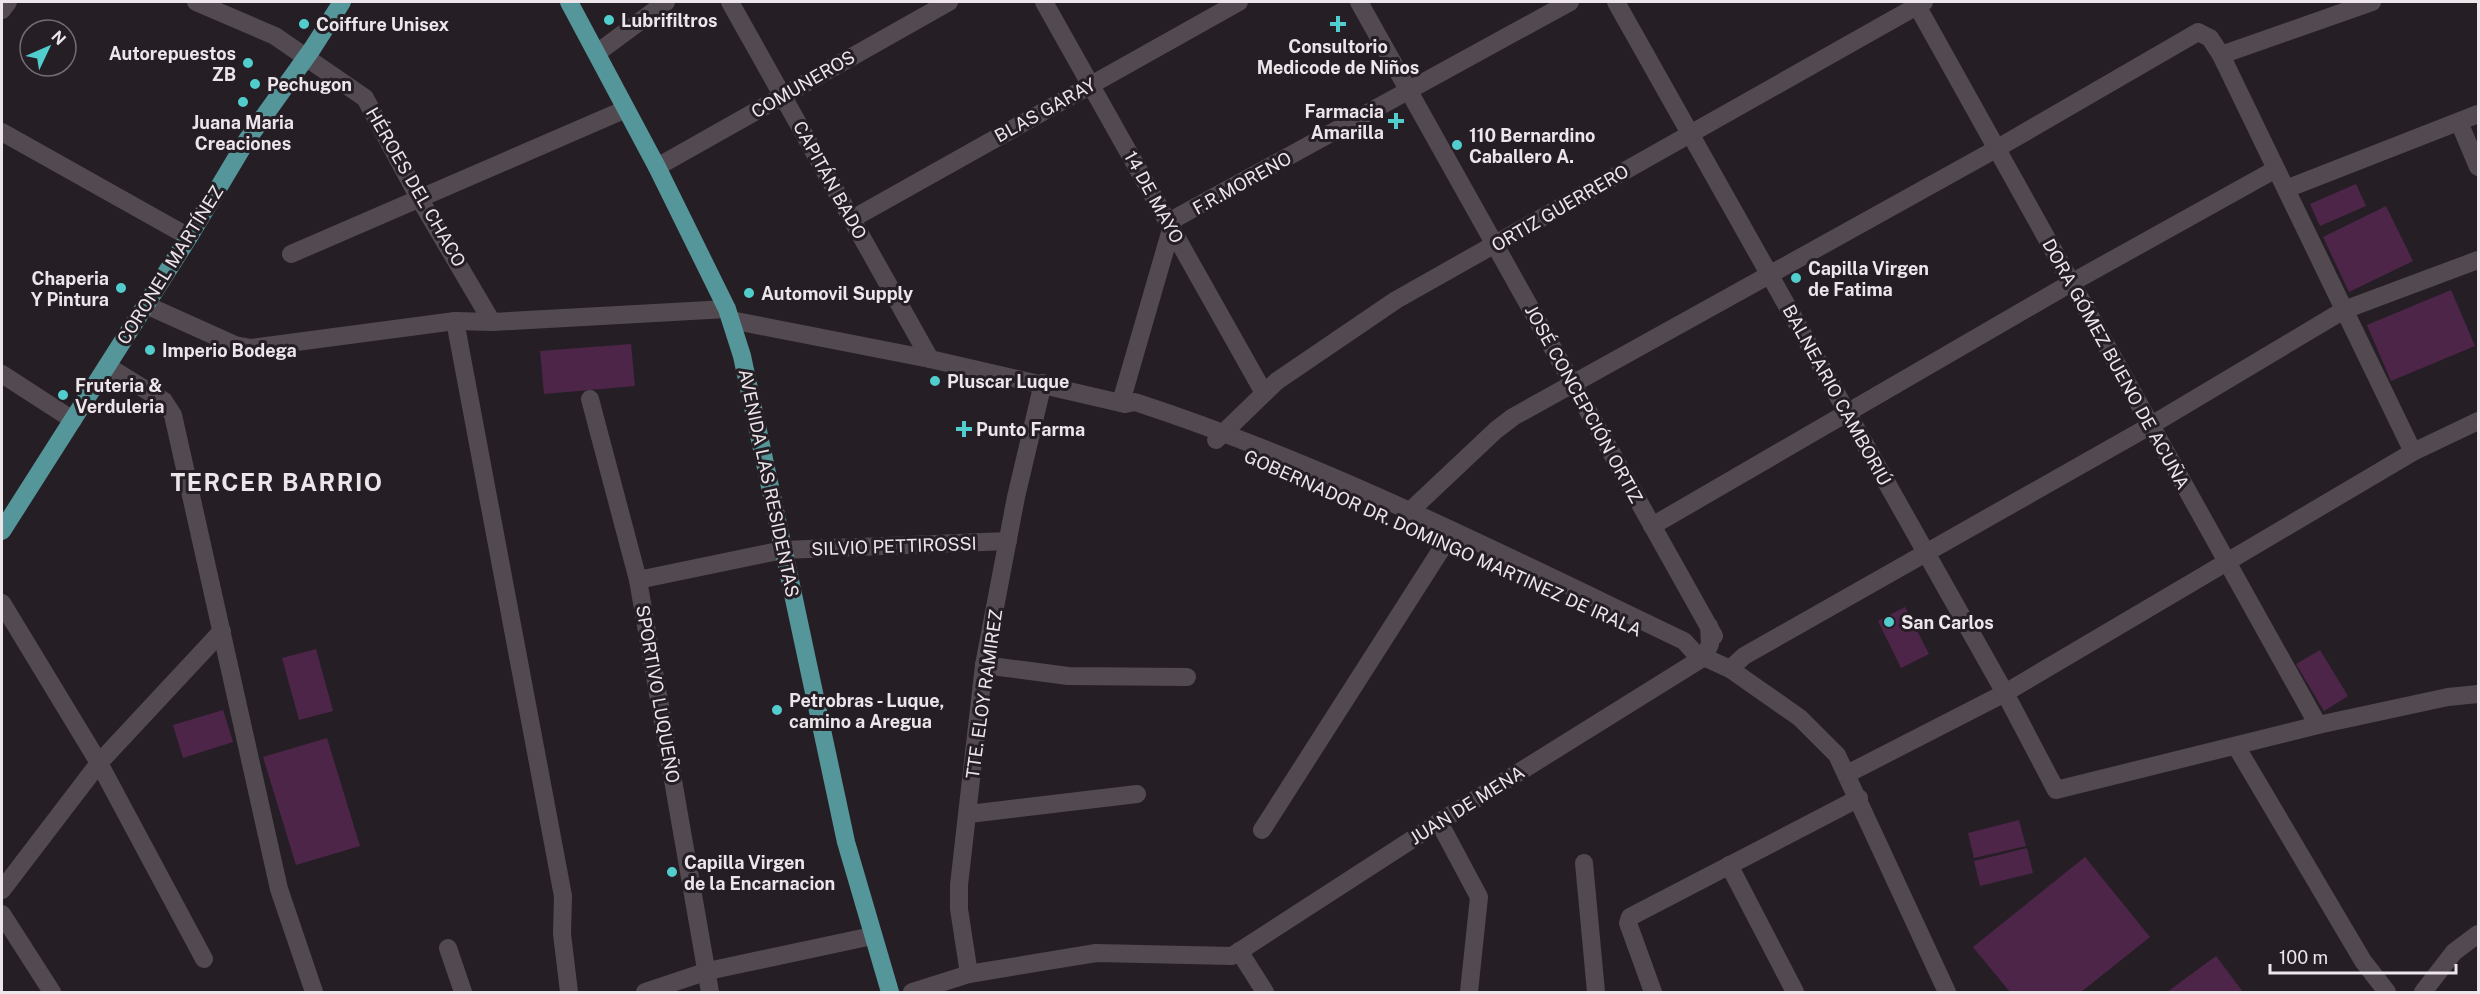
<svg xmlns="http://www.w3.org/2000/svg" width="2480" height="994" font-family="'Public Sans',sans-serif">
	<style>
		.green { fill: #4d2548 }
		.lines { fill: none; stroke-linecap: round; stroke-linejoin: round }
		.minor { stroke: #534951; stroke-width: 18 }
		.major { stroke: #549699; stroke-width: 18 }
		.poi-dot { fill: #52cdcd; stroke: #261e25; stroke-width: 2 }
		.labels { text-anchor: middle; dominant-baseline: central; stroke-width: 6; stroke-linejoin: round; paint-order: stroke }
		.poi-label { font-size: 18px; font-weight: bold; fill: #ece6eb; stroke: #261e25; text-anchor: start }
		.street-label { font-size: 18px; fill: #ece6eb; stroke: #261e25 }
		.district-label { font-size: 24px; font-weight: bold; letter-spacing: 1.5px; fill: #ece6eb; stroke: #261e25 }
	</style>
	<rect width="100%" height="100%" fill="#261e25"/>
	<g class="green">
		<path d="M2356,184l10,22 -46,20 -10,-22z"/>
		<path d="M2386,206l27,55 -64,31 -26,-55z"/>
		<path d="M2451,290l24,56 -84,35 -24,-56z"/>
		<path d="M631,344l4,42 -91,8 -4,-43z"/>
		<path d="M1905,607l24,47 -28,14 -23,-47z"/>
		<path d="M316,649l17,62 -34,9 -17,-62z"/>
		<path d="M2320,650l28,46 -24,15 -28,-47z"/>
		<path d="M223,710l10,32 -50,16 -10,-33z"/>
		<path d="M327,738l33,108 -64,19 -33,-108z"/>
		<path d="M2019,820l7,26 -52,12 -6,-25z"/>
		<path d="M2027,848l6,25 -53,13 -6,-25z"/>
		<path d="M2085,857l65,80 -69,55h-71l-37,-45z"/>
		<path d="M2216,956l27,36h-76z"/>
	</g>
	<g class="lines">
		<g class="minor">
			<path d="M196,2l79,34 90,62 54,100 73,124"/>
			<path d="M730,2l200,357"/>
			<path d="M1044,2l220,391"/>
			<path d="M1359,2l355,634"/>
			<path d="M1616,2l389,691 51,97 262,-65 130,-28 30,-3"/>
			<path d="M1915,2l403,723"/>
			<path d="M2,10l6,-8"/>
			<path d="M597,53l69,-51"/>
			<path d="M2221,55l151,-53"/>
			<path d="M2459,122l19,45"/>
			<path d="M2,132l187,105"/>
			<path d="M657,167l292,-165"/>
			<path d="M2286,189l192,-75"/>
			<path d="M852,219l387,-217"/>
			<path d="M291,254l335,-145"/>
			<path d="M146,305l89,40 16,3 204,-27 37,1 235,-13"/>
			<path d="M731,320l199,39 195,45 10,-2c190,62 369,153 549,239l11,12 35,16 70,49 37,37 110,237"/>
			<path d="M455,321l108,575 -1,38 7,58"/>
			<path d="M107,366l57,35 9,14 106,474 35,103"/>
			<path d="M2,374l71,46"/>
			<path d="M590,399l48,181 72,412"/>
			<path d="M1121,402l53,-183 396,-217"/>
			<path d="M1216,440l61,-59 119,-81 528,-298"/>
			<path d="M1410,511l86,-81 17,-13 483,-268 202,-117 12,6 11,17 192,397"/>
			<path d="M1652,526l419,-243 205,-114"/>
			<path d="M638,580l145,-30 225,-9"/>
			<path d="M2,603l97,160 105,196"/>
			<path d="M984,665l84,11 119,1"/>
			<path d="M1730,669l14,-13 404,-229 196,-117 134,-50"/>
			<path d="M2236,746l127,215 24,31"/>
			<path d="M1847,774l158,-81 408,-241 65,-31"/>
			<path d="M969,814l168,-20"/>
			<path d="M1439,822l40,75 -10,95"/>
			<path d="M1262,830l191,-299"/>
			<path d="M1584,863l12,129"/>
			<path d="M1729,865l66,127"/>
			<path d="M2,890l97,-127 123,-132"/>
			<path d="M2,914l50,78"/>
			<path d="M448,948l15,44"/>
			<path d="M1239,951l26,41"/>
			<path d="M969,974l-10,-65v-24l25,-220 32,-168 27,-114"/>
			<path d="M645,992l63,-21 164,-35"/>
			<path d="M912,992l57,-18 127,-21 136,3 207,-134 265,-165 6,-13 -1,-18"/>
			<path d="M1653,992l-25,-69 2,-6 229,-119"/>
			<path d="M2423,992l31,-40 24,-18"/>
		</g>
		<g class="major">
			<path d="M569,2l88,165 70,142 15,47 104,486 44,150"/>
			<path d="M2,531l187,-294 58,-97 65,-91 30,-47"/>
		</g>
	</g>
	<g class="poi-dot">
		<circle cx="609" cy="20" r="6"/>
		<circle cx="304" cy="24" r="6"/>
		<path d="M1335 15h6v6h6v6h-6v6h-6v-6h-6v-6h6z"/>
		<circle cx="248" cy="63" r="6"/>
		<circle cx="255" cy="84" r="6"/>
		<circle cx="243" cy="102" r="6"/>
		<path d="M1393 112h6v6h6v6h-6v6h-6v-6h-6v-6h6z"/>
		<circle cx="1457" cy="145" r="6"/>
		<circle cx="1796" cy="278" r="6"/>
		<circle cx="121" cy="288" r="6"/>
		<circle cx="749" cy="293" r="6"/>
		<circle cx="150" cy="350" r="6"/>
		<circle cx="935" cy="381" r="6"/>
		<circle cx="63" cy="395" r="6"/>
		<path d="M961 420h6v6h6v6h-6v6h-6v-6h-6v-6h6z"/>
		<circle cx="1889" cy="622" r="6"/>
		<circle cx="777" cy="710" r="6"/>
		<circle cx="672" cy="872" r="6"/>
	</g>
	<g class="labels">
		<g class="poi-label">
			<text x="621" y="20">Lubrifiltros</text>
			<text x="316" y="24">Coiffure Unisex</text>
			<text x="1338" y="46" text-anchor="middle">Consultorio<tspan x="1338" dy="21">Medicode de Niños</tspan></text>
			<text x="236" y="53" text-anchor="end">Autorepuestos<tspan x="236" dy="21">ZB</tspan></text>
			<text x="267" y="84">Pechugon</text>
			<text x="1384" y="111" text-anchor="end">Farmacia<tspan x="1384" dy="21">Amarilla</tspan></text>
			<text x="243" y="122" text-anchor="middle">Juana Maria<tspan x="243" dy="21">Creaciones</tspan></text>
			<text x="1469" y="135">110 Bernardino<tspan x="1469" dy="21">Caballero A.</tspan></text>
			<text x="1808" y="268">Capilla Virgen<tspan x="1808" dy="21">de Fatima</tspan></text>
			<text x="109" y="278" text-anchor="end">Chaperia<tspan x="109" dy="21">Y Pintura</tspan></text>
			<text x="761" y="293">Automovil Supply</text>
			<text x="162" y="350">Imperio Bodega</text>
			<text x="947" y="381">Pluscar Luque</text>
			<text x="75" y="385">Fruteria &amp;<tspan x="75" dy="21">Verduleria</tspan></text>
			<text x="976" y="429">Punto Farma</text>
			<text x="1901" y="622">San Carlos</text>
			<text x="789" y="700">Petrobras - Luque,<tspan x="789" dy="21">camino a Aregua</tspan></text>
			<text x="684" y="862">Capilla Virgen<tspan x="684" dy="21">de la Encarnacion</tspan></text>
		</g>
		<g class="street-label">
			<text transform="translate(803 84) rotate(-30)">COMUNEROS</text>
			<text transform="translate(1045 110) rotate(-29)">BLAS GARAY</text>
			<text transform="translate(830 180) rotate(61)">CAPITÁN BADO</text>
			<text transform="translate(1242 183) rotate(-29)">F.R.MORENO</text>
			<text transform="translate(416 187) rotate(60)">HÉROES DEL CHACO</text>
			<text transform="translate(1154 197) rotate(61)">14 DE MAYO</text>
			<text transform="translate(1560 208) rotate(-30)">ORTIZ GUERRERO</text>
			<text transform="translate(170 265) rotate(-58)">CORONEL MARTÍNEZ</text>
			<text transform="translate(2116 364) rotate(61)">DORA GÓMEZ BUENO DE ACUÑA</text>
			<text transform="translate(1837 395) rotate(61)">BALNEARIO CAMBORIÚ</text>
			<text transform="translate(1584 404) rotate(61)">JOSÉ CONCEPCIÓN ORTIZ</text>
			<text transform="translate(769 483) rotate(78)">AVENIDA LAS RESIDENTAS</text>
			<text transform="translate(1443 543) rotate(24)">GOBERNADOR DR. DOMINGO MARTINEZ DE IRALA</text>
			<text transform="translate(894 546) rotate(-2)">SILVIO PETTIROSSI</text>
			<text transform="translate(658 694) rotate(80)">SPORTIVO LUQUEÑO</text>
			<text transform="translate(984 694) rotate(-82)">TTE. ELOY RAMIREZ</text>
			<text transform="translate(1467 805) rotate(-32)">JUAN DE MENA</text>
		</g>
		<g class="district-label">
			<text x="277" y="482">TERCER BARRIO</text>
		</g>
	</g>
	<rect width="2480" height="994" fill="none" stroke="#ece6eb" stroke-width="6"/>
	<g transform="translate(48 48) rotate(46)"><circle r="28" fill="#261e25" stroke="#756e74" stroke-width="1.5"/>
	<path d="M0-4.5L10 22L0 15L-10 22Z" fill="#52cdcd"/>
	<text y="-9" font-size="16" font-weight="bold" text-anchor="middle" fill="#ece6eb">N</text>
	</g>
	<path d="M2270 964v9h186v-9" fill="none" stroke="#ece6eb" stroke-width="3"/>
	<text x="2279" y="964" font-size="18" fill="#ece6eb" stroke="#261e25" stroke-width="4.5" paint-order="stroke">100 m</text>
</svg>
